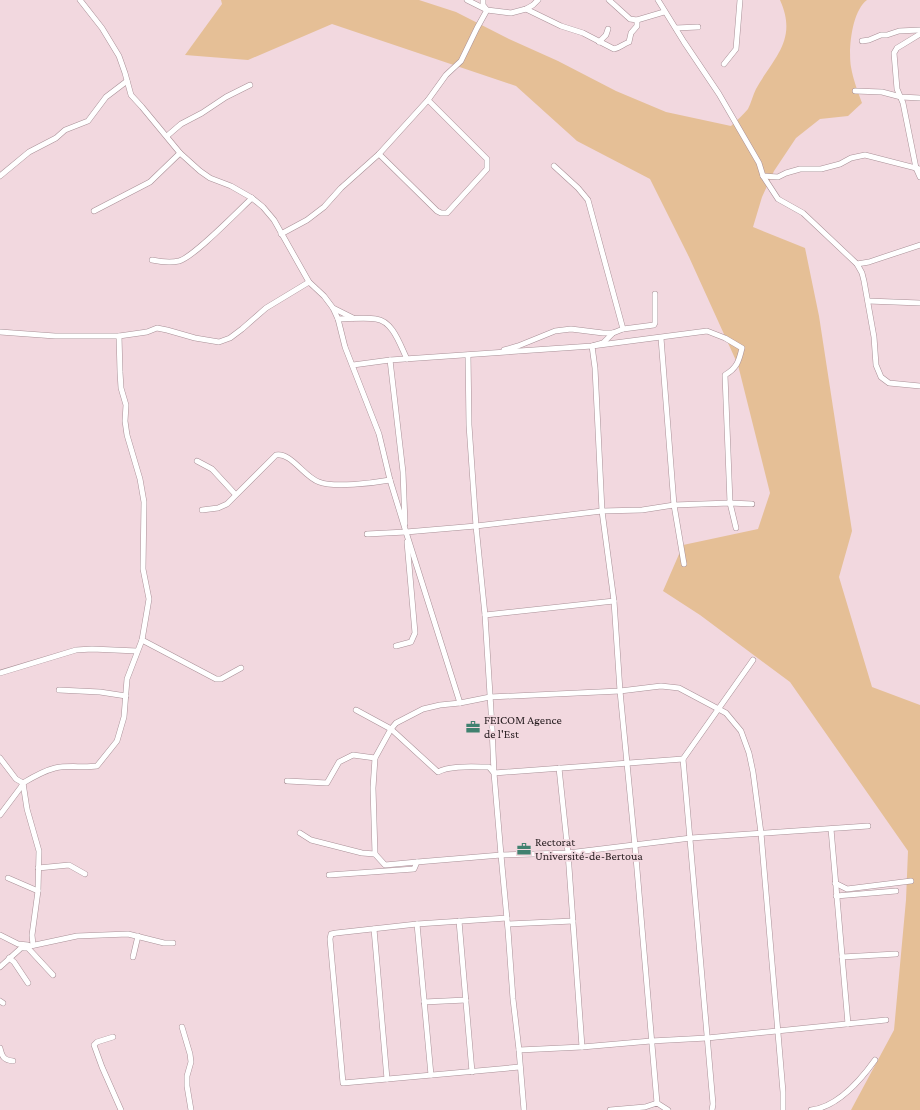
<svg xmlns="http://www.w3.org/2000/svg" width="920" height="1110" font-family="'Crimson Pro',serif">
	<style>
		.green { fill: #e5bf96 }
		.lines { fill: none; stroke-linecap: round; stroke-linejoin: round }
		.street-casing { stroke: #a99097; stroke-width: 6 }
		.street { stroke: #fff; stroke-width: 5 }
		.labels { text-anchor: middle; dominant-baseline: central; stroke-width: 3.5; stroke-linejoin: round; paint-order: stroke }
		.poi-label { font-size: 12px; fill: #261c1f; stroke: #f2d8df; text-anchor: start }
	</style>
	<rect width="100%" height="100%" fill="#f2d8df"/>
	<path class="green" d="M221,0h198l37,12 53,27 49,22 58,30 50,21 65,14c5,-5 12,-11 17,-17 3,-6 5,-14 8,-20 18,-32 42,-49 24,-89h87c-15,11 -19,49 -16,67 2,12 7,25 11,36l-14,13 -28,3 -24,19 -22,33 -12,26 -9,30 52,21 14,68 33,215 -13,46 33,110 48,18v405h-69l43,-80 12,-130 2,-49 -118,-169 -90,-67 -37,-24 20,-46 75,-16 12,-36 -32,-128 -49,-108 -39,-78 -73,-38 -61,-55 -184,-62 -84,36 -63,-5 37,-51z"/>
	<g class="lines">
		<defs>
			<g id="street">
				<path d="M80,0l22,28 17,28 6,17 6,22 11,12 38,46 20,18 10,7 21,8 21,12 11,9 11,13 35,62"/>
				<path d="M467,0l20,10 24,3 15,-4 7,-4 5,-5"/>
				<path d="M483,0v5l4,5"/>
				<path d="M609,0l21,19 7,1 27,-8"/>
				<path d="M658,0l26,42 35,52 40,69 4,13 15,23 25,14 54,51 5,9 2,8 10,56 2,28 5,12 8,6 31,3"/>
				<path d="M526,9l35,17 22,7 31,16c6,-1 9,-5 15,-7l2,-9 6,-7v-6"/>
				<path d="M676,28l22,-1"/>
				<path d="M920,34l-18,11 -5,3 -3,5 3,36 6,14 13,65 4,9"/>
				<path d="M862,41l7,-1 12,-5h6l12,-4 21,-1"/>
				<path d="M599,42l7,-7 2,-6"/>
				<path d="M724,64l12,-15 4,-49"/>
				<path d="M855,91l27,1 19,5 19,1"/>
				<path d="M167,136l14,-12 21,-11 24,-16 24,-12"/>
				<path d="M379,154l58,57 4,2h6l40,-44v-10l-59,-59"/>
				<path d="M554,166l24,22 10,12 35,129"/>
				<path d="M0,176l29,-24 27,-14 9,-8 23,-9 18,-24 21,-16"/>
				<path d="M763,176l15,1 8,-4 14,-4h21l19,-5 11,-6 14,-3 55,14"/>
				<path d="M94,211l56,-29 30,-29"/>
				<path d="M281,234l26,-14 17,-13 17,-19 38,-34 49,-54 18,-25 15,-14 16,-33 10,-18"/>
				<path d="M152,260c10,2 17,3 27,1 15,-4 59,-50 73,-63"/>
				<path d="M857,264l12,-2 51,-17"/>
				<path d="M868,301l52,2"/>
				<path d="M333,308l20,10"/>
				<path d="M338,319c10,0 28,-2 38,0 17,2 24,26 31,40"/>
				<path d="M0,332l55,4h64l28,-4 10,-4 10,2 28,8 24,4 11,-4 12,-9 24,-21 43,-26 15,14 9,12 5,11 7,28 34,87 11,46 16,52 54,171"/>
				<path d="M613,333l-10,10 -11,3 3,22 7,143 12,90 6,90 15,155 22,257"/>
				<path d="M661,338l13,167 10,59"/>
				<path d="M504,350l14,-4 37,-15 16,-2 32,4h10l10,-4 31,-4 1,-2v-29"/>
				<path d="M468,355l1,70 7,101 9,89 7,112 2,46 7,82 7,75 5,69 6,51 5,60"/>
				<path d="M390,360l13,112 2,52"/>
				<path d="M353,365l37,-5 202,-14 115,-15 18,7 17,10c-3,13 -5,20 -17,27l5,128 6,25"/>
				<path d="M197,461l15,8 23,25"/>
				<path d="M202,510l16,-2 9,-4 49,-49c15,-3 28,22 43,27 15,6 54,1 71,-2"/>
				<path d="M367,534l39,-2 70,-6 126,-15 40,-1 32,-5 56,-2 22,1"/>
				<path d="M485,615l129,-14"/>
				<path d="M142,640l74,39h5l20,-11"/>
				<path d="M396,646l15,-4 4,-9 -8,-91"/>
				<path d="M0,673l76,-23 16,-1 45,2"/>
				<path d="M59,690l41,2 26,4"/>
				<path d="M356,710l35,19 47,43c12,-7 37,-5 51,-5l5,6 189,-14"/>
				<path d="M0,758l16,21 7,4"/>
				<path d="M559,768l9,85 14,194"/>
				<path d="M287,781l40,2 12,-21 14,-7 22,3"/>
				<path d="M23,783l4,26 12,42 -1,40 -6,44 1,10"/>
				<path d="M0,815l21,-28 2,-4c10,-6 20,-12 32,-15 14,-3 28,0 42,-2l20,-25 7,-24 3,-38 15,-39 7,-41 -6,-30 1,-67 -4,-23 -13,-44 -2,-14 1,-16 -5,-17 -1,-16 -1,-36"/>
				<path d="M831,829l17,195"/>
				<path d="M300,833l11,7 51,13 13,1"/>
				<path d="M417,862l-32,3 -10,-11 -2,-66 2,-30 16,-29 5,-6 27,-14 17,-4 20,-2 30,-6 130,-6 41,-5 18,2 47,25 15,18 8,22 4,19 8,61 22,259v18"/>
				<path d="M38,868l31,-3 16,9"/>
				<path d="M329,875l85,-6 3,-7 84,-7 67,-2 123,-15 177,-12"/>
				<path d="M8,878l30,13"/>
				<path d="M835,883l12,6 64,-8"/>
				<path d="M836,896l60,-5"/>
				<path d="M507,918l-90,6 -81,9 -5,1 -1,5 13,144 177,-16"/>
				<path d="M459,921l13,151"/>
				<path d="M417,924l14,151"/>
				<path d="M508,924l65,-3"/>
				<path d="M374,929l13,150"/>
				<path d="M0,935l18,9 10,1"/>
				<path d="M24,948h4l25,27"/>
				<path d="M133,957l5,-21"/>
				<path d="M842,957l54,-3"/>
				<path d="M9,958l5,4 14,21"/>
				<path d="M0,967l21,-19 56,-12 51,-2 36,9h9"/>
				<path d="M0,1001l3,2"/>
				<path d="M424,1002l42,-2"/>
				<path d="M182,1027l8,27 1,8 -4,14v10l4,24"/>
				<path d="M113,1037l-16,5 -3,3 8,22 19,43"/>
				<path d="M0,1048c2,9 4,12 13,13"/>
				<path d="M519,1050l63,-3 69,-6 56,-3 179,-18"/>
				<path d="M610,1110l35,-3 12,-4 11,7"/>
				<path d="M712,1110l1,-6 -30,-345 70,-99"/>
				<path d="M811,1110c27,-3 49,-29 64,-50"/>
			</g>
		</defs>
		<use href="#street" class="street-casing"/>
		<use href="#street" class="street"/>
	</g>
	<defs>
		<symbol id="office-bare" viewBox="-9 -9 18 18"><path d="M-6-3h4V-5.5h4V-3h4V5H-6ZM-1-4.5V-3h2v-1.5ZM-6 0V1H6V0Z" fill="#40816f" stroke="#f2d8df" stroke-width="2.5" paint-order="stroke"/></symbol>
	</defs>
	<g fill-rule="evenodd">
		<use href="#office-bare" x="463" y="717" width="20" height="20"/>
		<use href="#office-bare" x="514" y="839" width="20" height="20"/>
	</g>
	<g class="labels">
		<g class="poi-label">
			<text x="484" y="720">FEICOM Agence<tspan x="484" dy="14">de l'Est</tspan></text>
			<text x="535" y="842">Rectorat<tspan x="535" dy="14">Université-de-Bertoua</tspan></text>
		</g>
	</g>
</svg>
